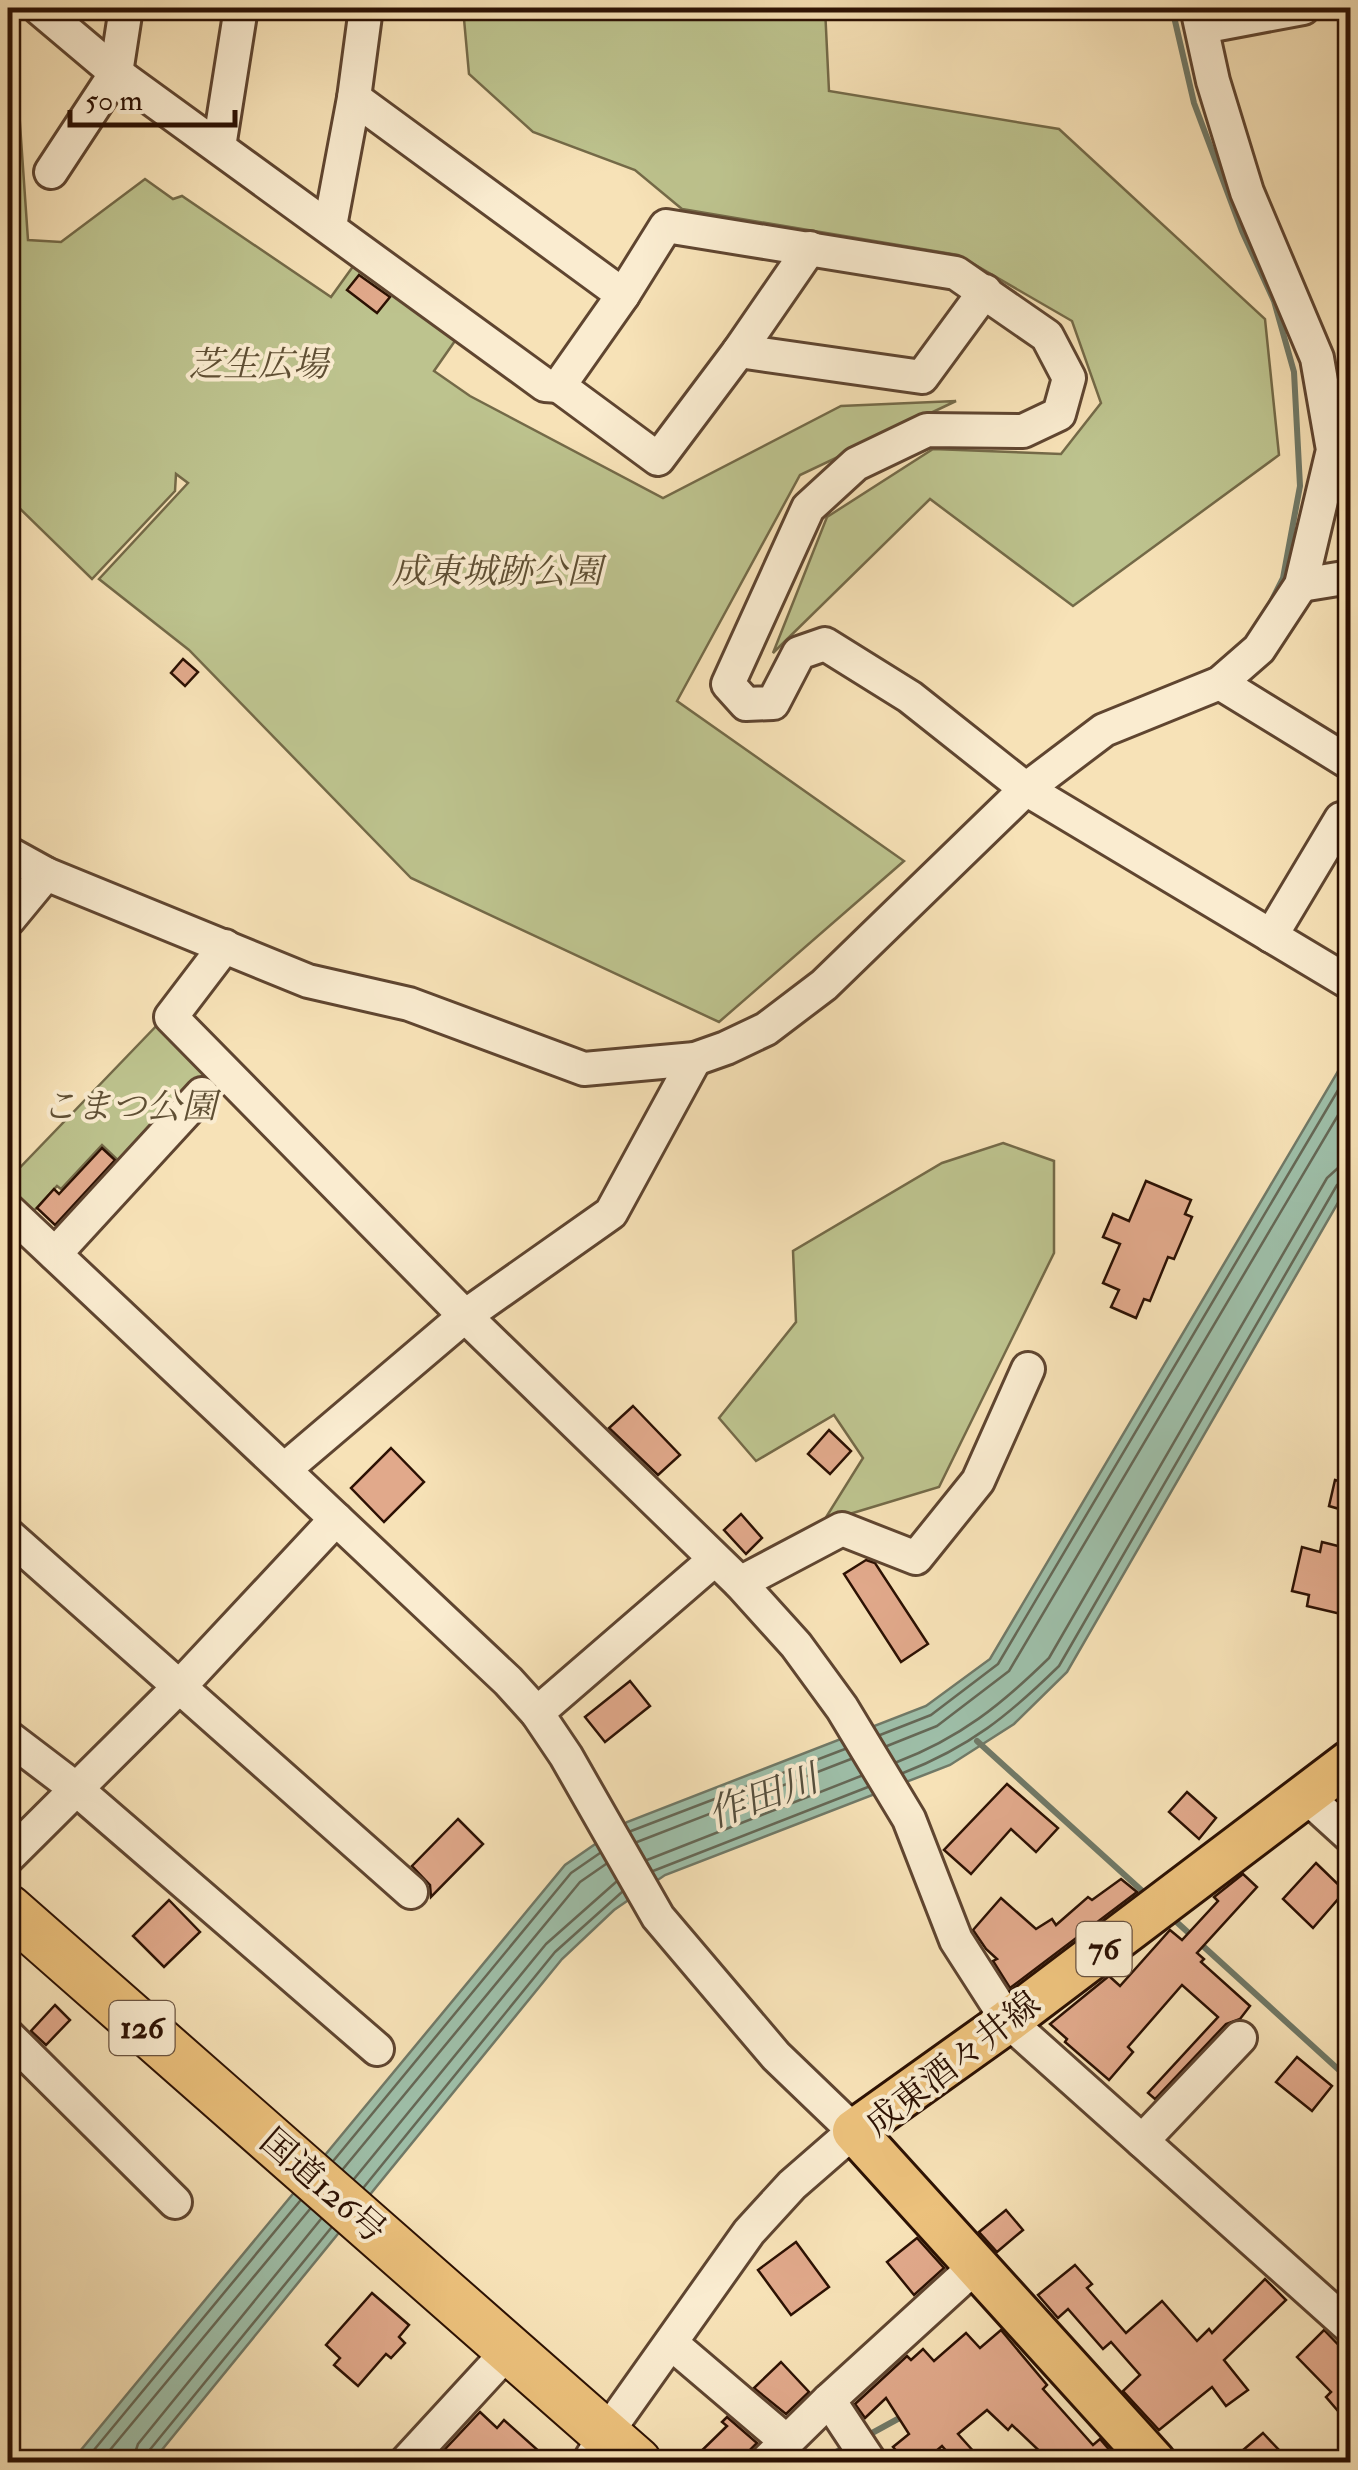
<svg xmlns="http://www.w3.org/2000/svg" width="1358" height="2470" font-family="'IM FELL Double Pica','Noto Serif JP',serif">
	<style>
		.green { fill: #bdc38e; stroke: #746a48; stroke-width: 2.5 }
		.water { fill: #9ebfa9; stroke: #707967; stroke-width: 2.5 }
		.lines { fill: none; stroke-linecap: round; stroke-linejoin: round }
		.shore { stroke: #656856; stroke-width: 2.5 }
		.stream { stroke: #707967; stroke-width: 6 }
		.building { fill: #e1a98b; stroke: #2c1103; stroke-width: 2.5 }
		.minor-casing { stroke: #5f4530; stroke-width: 38 }
		.major-casing { stroke: #2c1103; stroke-width: 48 }
		.highway-casing { stroke: #2c1103; stroke-width: 52 }
		.minor { stroke: #faecd0; stroke-width: 32 }
		.major { stroke: #ecc17c; stroke-width: 42 }
		.highway { stroke: #ecc17c; stroke-width: 48 }
		.labels { text-anchor: middle; dominant-baseline: central; stroke-width: 8; stroke-linejoin: round; paint-order: stroke }
		.shield { fill: #faecd0; stroke: #6a5340; stroke-width: 2.5 }
		.shield-label { font-size: 32px; font-weight: bold; fill: #2c1103 }
		.park-label { font-size: 35px; font-style: italic; fill: #5f4f34; stroke: #faecd0 }
		.street-label { font-size: 35px; fill: #2c1103; stroke: #faecd0 }
		.water-label { font-size: 38px; font-style: italic; fill: #544e3d; stroke: #faecd0 }
	</style>
	<rect width="100%" height="100%" fill="#f7e2b7"/>
	<filter id="stains"><feTurbulence type="fractalNoise" baseFrequency=".002" numOctaves="4"/><feColorMatrix values="0 0 0 0 .2 0 0 0 0 .09 0 0 0 0 .02 0 0 0 .5 -.17"/></filter>
	<radialGradient id="worn" r=".72"><stop offset=".6" stop-color="#630" stop-opacity="0"/><stop offset="1" stop-color="#630" stop-opacity=".3"/></radialGradient>
	<g class="green">
		<path d="M463,8h362l4,83 230,38 206,190 14,136 -206,151 -143,-107 -157,154 54,-136 106,-68 128,5 40,-51 -29,-82 -114,-66 -276,-46 -47,-39 -102,-38 -64,-58z"/>
		<path d="M8,31l6,6 14,203 33,2 84,-63 28,20 9,-3 149,101 23,-32 103,73 -23,33 36,25 193,102 178,-92 115,-5 -156,74 -123,226 227,160 -185,161 -308,-144 -222,-228 -90,-71 89,-96 -12,-9 -1,17 -83,88 -84,-82z"/>
		<path d="M163,1019l51,51 -89,97 -23,-22 -41,44 -4,-3 -27,29 -22,-21v-14z"/>
		<path d="M1003,1143l51,18v92l-115,234 -116,35 40,-64 -29,-43 -78,46 -37,-43 77,-96 -3,-71 149,-88z"/>
	</g>
	<path class="water" d="M1350,1051v131l-283,490 -53,52 -64,41 -285,110 -51,35 -52,49 -410,503h-81l494,-597 62,-43 299,-116 64,-47z"/>
	<g class="lines">
		<g class="shore">
			<path d="M880,1735l51,-20 67,-51 352,-594"/>
			<path d="M887,1746l50,-20 72,-55 341,-576"/>
			<path d="M897,1762c63,-24 104,-57 152,-104l278,-480 11,-10 12,-2"/>
			<path d="M903,1773c67,-26 106,-58 156,-107l278,-481 13,-6"/>
			<path d="M631,1831l214,-82"/>
			<path d="M637,1842l214,-83"/>
			<path d="M647,1860l214,-84"/>
			<path d="M653,1871l215,-84"/>
			<path d="M334,2160l237,-287 29,-20"/>
			<path d="M343,2169l237,-287 26,-18"/>
			<path d="M354,2179l192,-235 70,-62"/>
			<path d="M364,2187l191,-235 67,-60"/>
			<path d="M84,2462l216,-261"/>
			<path d="M100,2462l210,-253"/>
			<path d="M132,2462l6,-18 183,-225"/>
			<path d="M145,2462l3,-10 183,-224"/>
		</g>
		<g class="stream">
			<path d="M1172,8l22,95 48,128 32,70 20,71 6,114 -17,92 -12,24"/>
			<path d="M977,1741l173,157"/>
			<path d="M1170,1916l180,164"/>
			<path d="M863,2438l42,-23"/>
			<path d="M816,2462l32,-16"/>
		</g>
	</g>
	<g class="building">
		<path d="M359,275l31,22 -13,16 -30,-23z"/>
		<path d="M183,659l15,13 -13,14 -14,-13z"/>
		<path d="M102,1148l13,12 -60,65 -18,-17 17,-19 5,5z"/>
		<path d="M1146,1181l45,19 -6,14 7,3 -18,42 -6,-2 -18,44 -6,-2 -8,19 -25,-11 8,-17 -16,-7 17,-39 -17,-7 10,-23 16,7z"/>
		<path d="M633,1406l47,49 -22,20 -49,-47z"/>
		<path d="M829,1430l22,21 -21,23 -22,-20z"/>
		<path d="M391,1448l33,34 -40,40 -33,-34z"/>
		<path d="M1335,1480l15,4v28l-21,-6z"/>
		<path d="M741,1514l21,24 -16,16 -22,-24z"/>
		<path d="M1322,1542l28,7v25l-9,40 -34,-8 2,-11 -17,-4 10,-44 18,5z"/>
		<path d="M866,1560l9,3 53,81 -27,18 -57,-88z"/>
		<path d="M630,1681l20,25 -45,36 -20,-25z"/>
		<path d="M1007,1784l51,44 -22,24 -25,-23 -40,45 -27,-24z"/>
		<path d="M1187,1792l29,26 -17,21 -30,-27z"/>
		<path d="M458,1819l25,25 -52,53 -1,-12 -18,-19z"/>
		<path d="M1316,1863l29,28 -32,37 -30,-29z"/>
		<path d="M1243,1874l14,13 -60,66 7,6 -3,3 49,44 -10,13 -14,5 -71,75 -7,-6 70,-76 -36,-32 -54,62 5,5 -24,28 -44,-38 2,-3 -17,-15 59,-48 11,10 50,-56 12,10 36,-39 -4,-4z"/>
		<path d="M1121,1879l16,13 -127,96 -17,-27 4,-2 -11,-10 -13,-19 28,-32 35,31 16,-10 4,6 32,-28 4,3z"/>
		<path d="M169,1900l31,32 -36,35 -31,-31z"/>
		<path d="M55,2005l15,15 -24,25 -15,-14z"/>
		<path d="M1297,2057l35,29 -20,25 -36,-29z"/>
		<path d="M1006,2210l17,20 -26,22 -18,-20z"/>
		<path d="M917,2238l27,30 -30,27 -27,-33z"/>
		<path d="M796,2242l33,45 -38,28 -33,-45z"/>
		<path d="M1075,2265l17,19 -5,4 39,45 36,-32 35,40 12,-12 3,4 53,-54 21,21 -62,60 24,30 -22,16 -14,-19 -53,43 -36,-39 17,-16 -29,-33 -8,7 -35,-40 -10,9 -20,-23z"/>
		<path d="M372,2293l37,32 -10,12 6,6 -14,15 -5,-4 -28,32 -24,-21 6,-7 -14,-13z"/>
		<path d="M1001,2330l46,55 -4,4 50,56 7,-6 12,14 -7,6 3,3h-57l-39,-37 -4,5 -21,-20 -29,24 25,28h-27l-14,-16 -19,16h-17l-13,-15 16,-13 -23,-36 -21,20 -10,-14 52,-48 4,4 12,-11 11,12 32,-28 14,15z"/>
		<path d="M1324,2330l26,27v55l-6,-6 -6,5 -12,-14 5,-5 -34,-35z"/>
		<path d="M781,2362l28,30 -23,22 -32,-26z"/>
		<path d="M480,2412l17,16 7,-8 47,42h-118z"/>
		<path d="M727,2417l30,26 -19,19h-48l37,-36 -5,-4z"/>
		<path d="M1263,2433l15,16 -15,13h-34z"/>
	</g>
	<g class="lines">
		<defs>
			<g id="minor">
				<path d="M39,8l77,65 429,312 14,1 64,-91 43,-69 290,47 91,63 22,42 -10,36 -36,17 -96,-1 -71,34 -48,44 -80,176 18,20 27,-1 26,-50 26,-9 85,53 116,92 324,194"/>
				<path d="M1202,27l101,-19"/>
				<path d="M354,98l269,197"/>
				<path d="M219,147l22,-139"/>
				<path d="M51,172l65,-99 10,-65"/>
				<path d="M330,226l24,-128 12,-90"/>
				<path d="M739,351l183,26 63,-86"/>
				<path d="M559,386l99,73 81,-108 71,-103"/>
				<path d="M1301,585l49,-8"/>
				<path d="M1220,683l130,80"/>
				<path d="M8,853l38,21 262,107 101,23 175,65 111,-10 31,-11 40,-19 58,-44 202,-196 78,-59 116,-47 39,-34 42,-64 32,-135 -16,-92 -70,-166 -34,-111 -16,-73"/>
				<path d="M8,920l38,-46"/>
				<path d="M1271,936l70,-117"/>
				<path d="M225,946l-54,71 294,299 275,267 56,62 46,63 67,111 47,121 52,81 342,306"/>
				<path d="M8,1210l500,471 29,32 29,43 92,161 118,139 78,75 -62,54 -43,47 -144,203 -16,27"/>
				<path d="M55,1254l147,-160"/>
				<path d="M285,1469l180,-153 146,-103 84,-154"/>
				<path d="M8,1535l403,357"/>
				<path d="M740,1583l102,-54 74,29 62,-77 50,-112"/>
				<path d="M537,1713l177,-153"/>
				<path d="M8,1737l67,51 302,261"/>
				<path d="M1306,1796l44,40"/>
				<path d="M8,1857l173,-172 155,-166"/>
				<path d="M8,2036l167,166"/>
				<path d="M1142,2141l98,-103"/>
				<path d="M671,2343l115,98"/>
				<path d="M829,2400l41,62"/>
				<path d="M406,2462l104,-113"/>
				<path d="M766,2462l63,-62 149,-136"/>
			</g>
			<path id="major" d="M1154,2462l-300,-331 154,-110 342,-259"/>
			<path id="highway" d="M8,1909l629,553"/>
		</defs>
		<use href="#minor" class="minor-casing"/>
		<use href="#major" class="major-casing"/>
		<use href="#highway" class="highway-casing"/>
		<use href="#minor" class="minor"/>
		<use href="#major" class="major"/>
		<use href="#highway" class="highway"/>
	</g>
	<g class="labels">
		<g class="shield">
			<rect x="1076.5" y="1922" width="55" height="54" rx="8"/>
			<rect x="109.5" y="2001" width="65" height="54" rx="8"/>
		</g>
		<g class="shield-label">
			<text x="1104" y="1949">76</text>
			<text x="142" y="2028">126</text>
		</g>
		<g class="park-label">
			<text x="258" y="365">芝生広場</text>
			<text x="497" y="572">成東城跡公園</text>
			<text x="129" y="1107">こまつ公園</text>
		</g>
		<g class="street-label">
			<text transform="translate(953 2064) rotate(-38)">成東酒々井線</text>
			<text transform="translate(323 2186) rotate(41)">国道126号</text>
		</g>
		<g class="water-label">
			<text transform="translate(763 1797) rotate(-20)">作田川</text>
		</g>
	</g>
	<rect width="1358" height="2470" fill="none" stroke="#f7e2b7" stroke-width="40"/>
	<rect x="10" y="10" width="1338" height="2450" fill="none" stroke="#2c1103" stroke-width="5"/>
	<rect x="20" y="20" width="1318" height="2430" fill="none" stroke="#2c1103" stroke-width="2.5"/>
	<path d="M70 110v15h165v-15" fill="none" stroke="#2c1103" stroke-width="5"/>
	<text x="85" y="110" font-size="30" fill="#2c1103" stroke="#faecd0" stroke-width="8" paint-order="stroke">50 m</text>
	<rect width="100%" height="100%" filter="url(#stains)"/>
	<rect width="100%" height="100%" fill="url(#worn)"/>
</svg>
